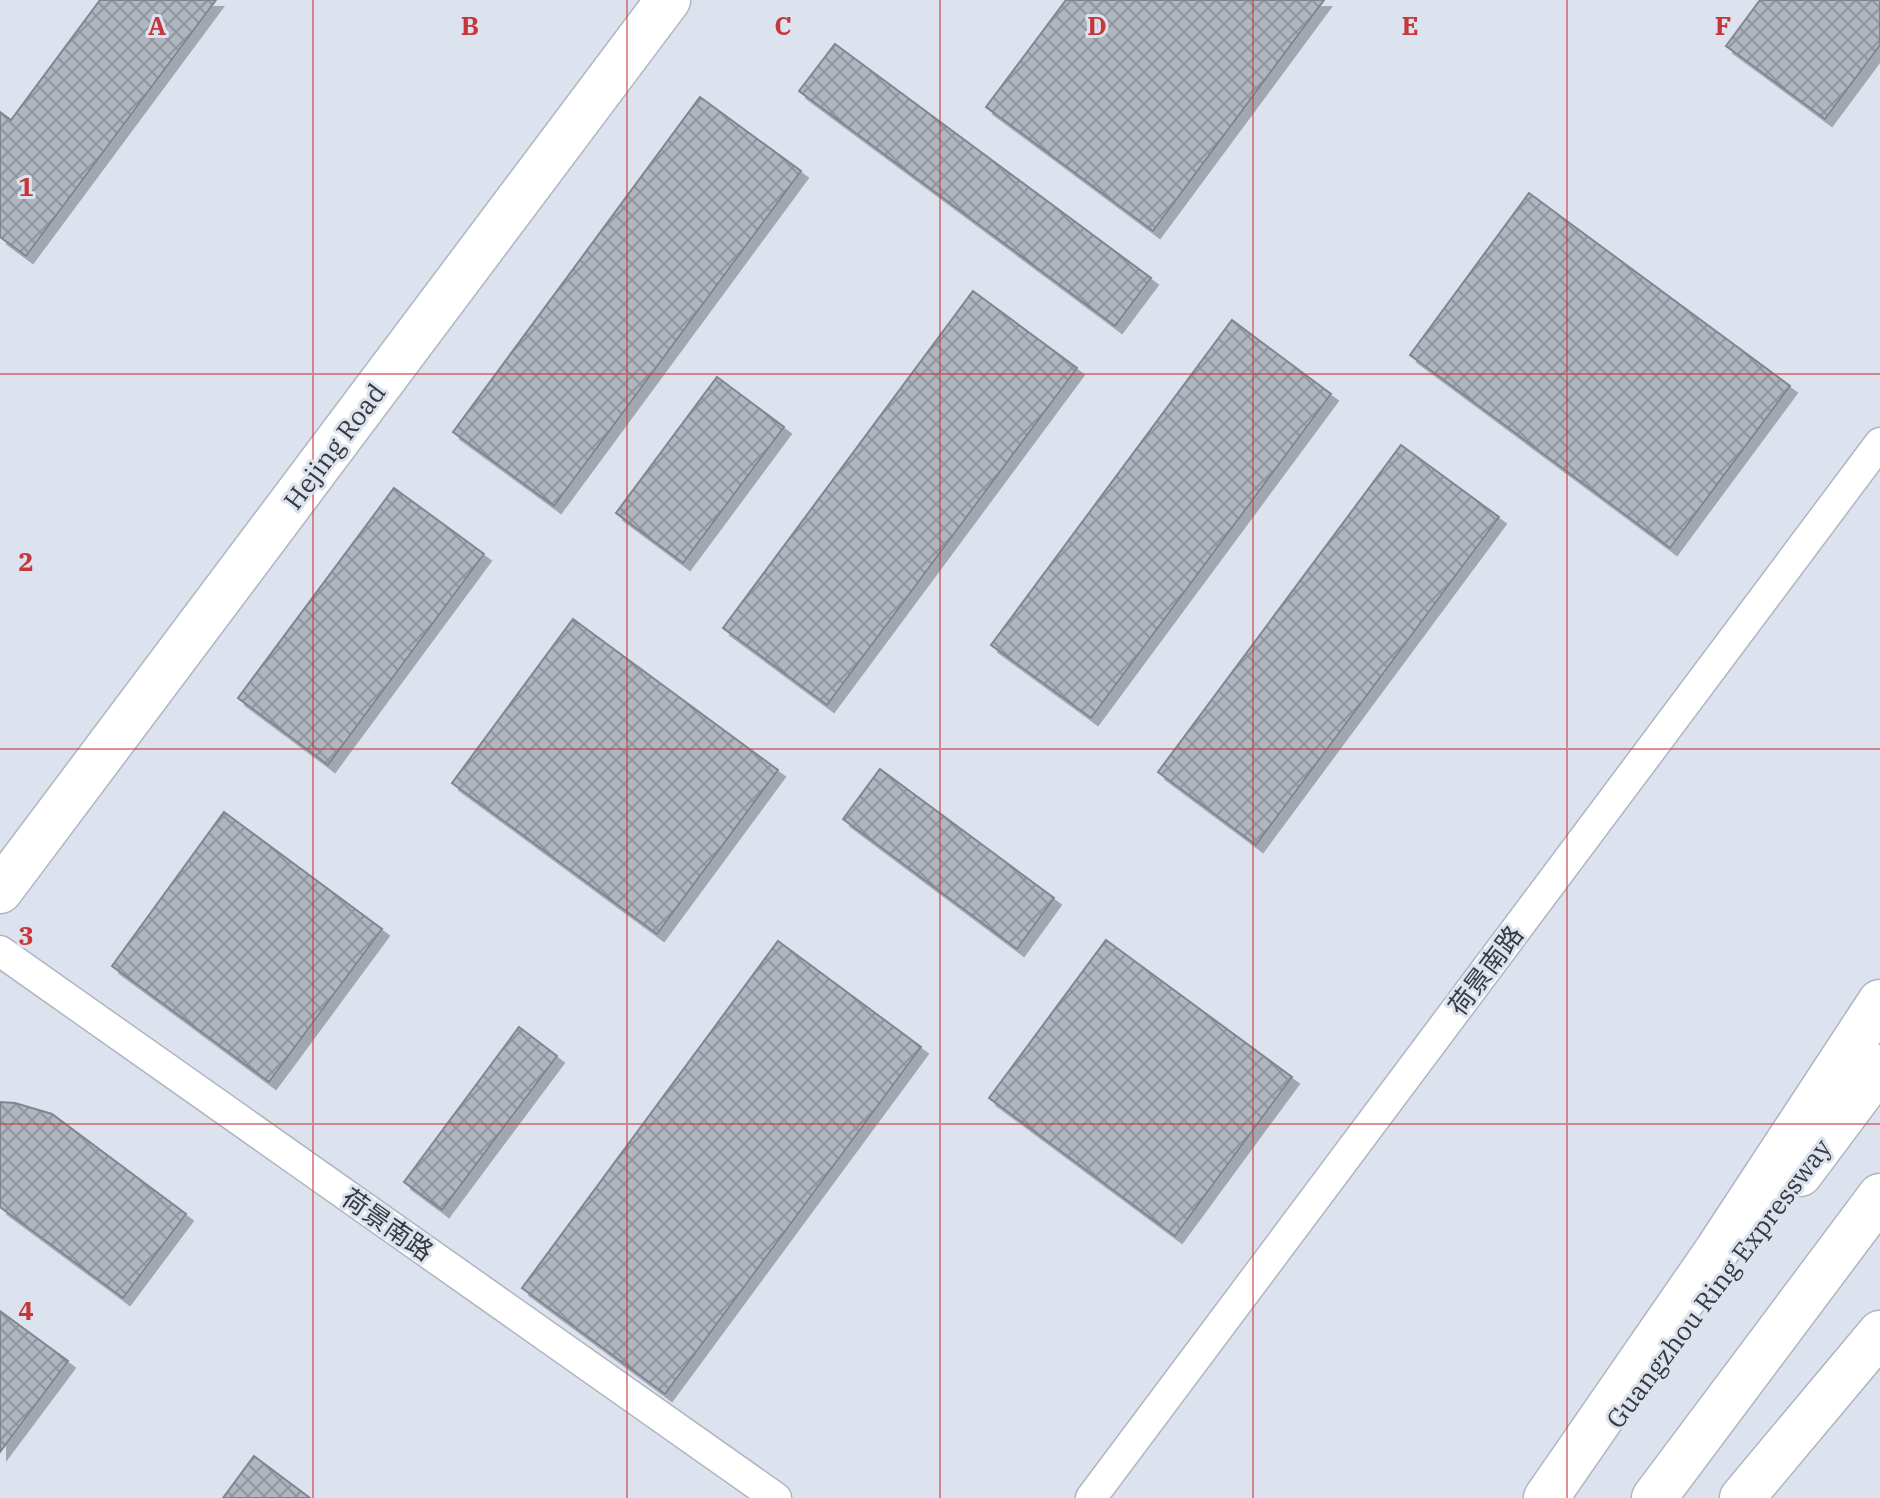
<svg xmlns="http://www.w3.org/2000/svg" width="1880" height="1498" font-family="'IBM Plex Serif','Noto Sans SC',serif">
	<style>
		.building { fill: url(#building-cross-hatch); stroke: #808690; stroke-width: 2; filter: url(#shadow) }
		.lines { fill: none; stroke-linecap: round; stroke-linejoin: round }
		.street-casing { stroke: #afb5c0; stroke-width: 33 }
		.secondary-casing { stroke: #afb5c0; stroke-width: 47 }
		.highway-casing { stroke: #afb5c0; stroke-width: 47 }
		.street { stroke: #fff; stroke-width: 30 }
		.secondary { stroke: #fff; stroke-width: 44 }
		.highway { stroke: #fff; stroke-width: 44 }
		.grid { fill: none; stroke: #c6373b; stroke-width: 2; stroke-opacity: 0.55 }
		.labels { text-anchor: middle; dominant-baseline: central; stroke-width: 6; stroke-linejoin: round; paint-order: stroke }
		.street-label { font-size: 26px; fill: #373a3e; stroke: #dde3ee }
		.grid-label { font-size: 26px; text-anchor: middle; font-weight: bold; fill: #c6373b; stroke: #dde3ee; stroke-width: 6; stroke-linejoin: round; paint-order: stroke }
	</style>
	<defs>
		<pattern id="building-cross-hatch" width="8" height="8" patternUnits="userSpaceOnUse" patternTransform="scale(2)"><rect width="8" height="8" fill="#b0b6c0"/><path d="M0 0l8 8M0 8l8-8" fill="none" stroke="#90959d"/></pattern>
		<filter id="shadow"><feDropShadow dx="7" dy="7" stdDeviation="0" flood-color="#0004"/></filter>
	</defs>
	<rect width="100%" height="100%" fill="#dde3ee"/>
	<g class="building">
		<path d="M100,0h116l-190,256 -26,-19v-125l11,8z"/>
		<path d="M1066,0h258l-171,231 -167,-124z"/>
		<path d="M1760,0h120v45l-55,74 -99,-73z"/>
		<path d="M835,44l316,234 -36,48 -316,-235z"/>
		<path d="M700,97l101,74 -247,335 -101,-74z"/>
		<path d="M1529,193l261,193 -120,162 -260,-193z"/>
		<path d="M973,291l104,77 -250,337 -104,-77z"/>
		<path d="M1232,320l99,74 -240,324 -100,-73z"/>
		<path d="M717,377l67,50 -101,136 -67,-50z"/>
		<path d="M1401,445l98,72 -243,328 -98,-73z"/>
		<path d="M394,488l90,66 -156,211 -90,-67z"/>
		<path d="M573,619l205,151 -121,164 -205,-151z"/>
		<path d="M880,769l174,129 -37,51 -174,-130z"/>
		<path d="M224,812l158,117 -113,153 -157,-116z"/>
		<path d="M1106,940l186,137 -117,159 -186,-138z"/>
		<path d="M778,941l143,106 -256,347 -143,-106z"/>
		<path d="M519,1027l38,29 -115,154 -38,-28z"/>
		<path d="M0,1102l15,1 37,11 134,100 -63,84 -123,-91z"/>
		<path d="M0,1311l68,50 -68,91z"/>
		<path d="M254,1456l56,42h-87z"/>
	</g>
	<g class="lines">
		<defs>
			<g id="street">
				<path d="M0,951l776,547"/>
				<path d="M1091,1498l789,-1055"/>
			</g>
			<path id="secondary" d="M0,891l668,-891"/>
			<g id="highway">
				<path d="M1800,1174l80,-107"/>
				<path d="M1546,1498l170,-246 164,-250"/>
				<path d="M1654,1498l226,-302"/>
				<path d="M1742,1498l138,-165"/>
			</g>
		</defs>
		<use href="#street" class="street-casing"/>
		<use href="#secondary" class="secondary-casing"/>
		<use href="#highway" class="highway-casing"/>
		<use href="#street" class="street"/>
		<use href="#secondary" class="secondary"/>
		<use href="#highway" class="highway"/>
	</g>
	<path class="grid" d="M313,0v1498M627,0v1498M940,0v1498M1253,0v1498M1567,0v1498M0,374h1880M0,749h1880M0,1124h1880"/>
	<g class="labels">
		<g class="street-label">
			<text transform="translate(334 446) rotate(-53)">Hejing Road</text>
			<text transform="translate(1485 970) rotate(-53)">荷景南路</text>
			<text transform="translate(388 1224) rotate(35)">荷景南路</text>
			<text transform="translate(1718 1283) rotate(-53)">Guangzhou Ring Expressway</text>
		</g>
	</g>
	<g class="grid-label">
		<text x="157" y="35">A</text>
		<text x="470" y="35">B</text>
		<text x="783" y="35">C</text>
		<text x="1097" y="35">D</text>
		<text x="1410" y="35">E</text>
		<text x="1723" y="35">F</text>
		<text x="26" y="196">1</text>
		<text x="26" y="571">2</text>
		<text x="26" y="945">3</text>
		<text x="26" y="1320">4</text>
	</g>
</svg>
